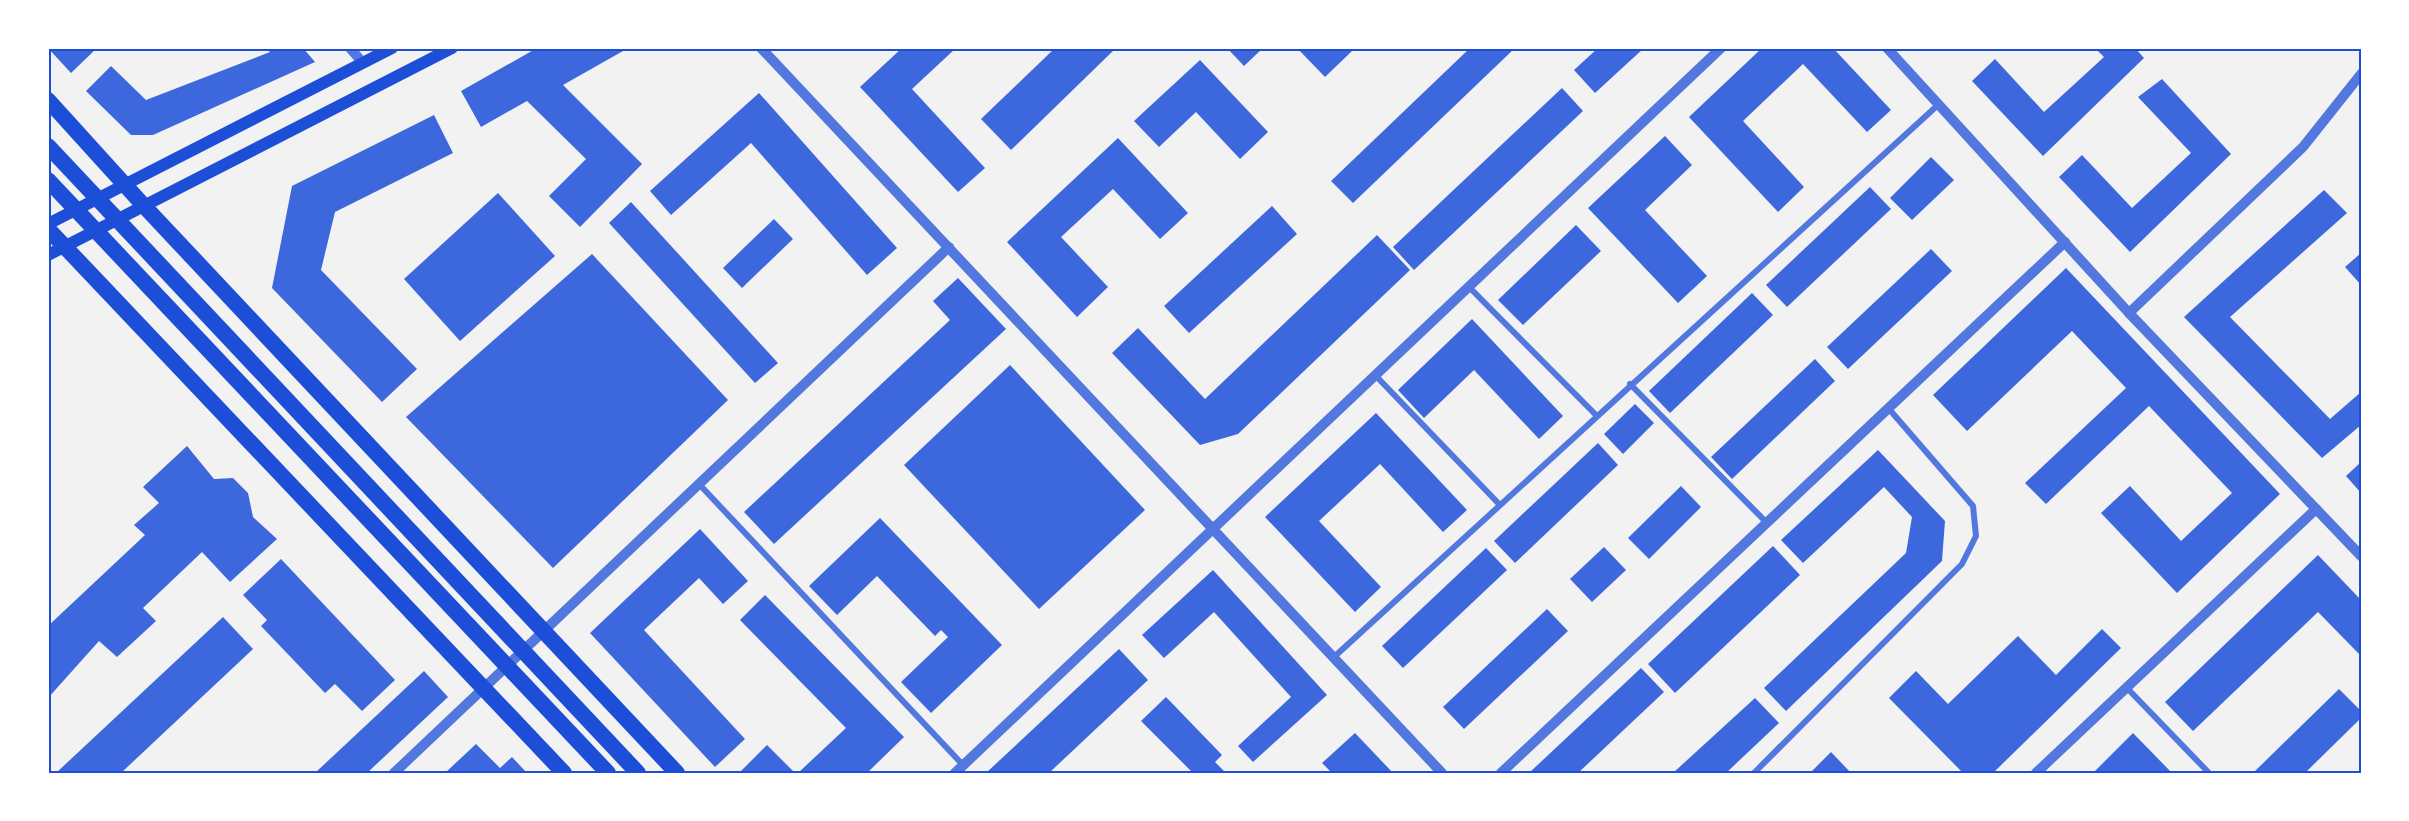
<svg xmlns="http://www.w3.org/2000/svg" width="2409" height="821" font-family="'Public Sans',sans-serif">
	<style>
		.building { fill: #3d67dc }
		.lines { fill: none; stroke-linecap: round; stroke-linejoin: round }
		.minor { stroke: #5277de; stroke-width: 6 }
		.tertiary { stroke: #5277de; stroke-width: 10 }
		.secondary { stroke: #1d4ed8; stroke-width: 12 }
		.trunk { stroke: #1d4ed8; stroke-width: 16 }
		.neatline { fill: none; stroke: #1d4ed8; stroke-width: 2 }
	</style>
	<rect width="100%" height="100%" fill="#f2f2f2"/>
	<g class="building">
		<path d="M48,48h49l-26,25z"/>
		<path d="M266,48h37l12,14 -162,73h-22l-45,-44 25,-25 35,34 124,-48z"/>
		<path d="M537,48h84l2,3 -60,34 79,79 -62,63 -31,-31 37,-37 -59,-58 -46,26 -20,-36z"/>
		<path d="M902,48h54l-44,41 73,79 -27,24 -98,-105z"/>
		<path d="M1055,48h61l-105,102 -30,-31z"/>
		<path d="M1227,48h36l-19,18z"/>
		<path d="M1297,48h53l2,3 -27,26z"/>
		<path d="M1470,48h45l-162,155 -22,-22z"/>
		<path d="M1598,48h46l-49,45 -21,-23z"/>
		<path d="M1762,48h71l58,62 -24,22 -64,-68 -60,57 61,66 -26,25 -89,-95z"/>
		<path d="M2095,48h40l9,10 -101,98 -71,-75 23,-22 49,53 60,-55z"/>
		<path d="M1200,60l68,72 -28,27 -44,-47 -37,35 -25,-26z"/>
		<path d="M2162,79l69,75 -101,98 -71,-75 23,-22 50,53 59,-55 -53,-56z"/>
		<path d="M1562,88l21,23 -169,159 -21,-23z"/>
		<path d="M759,93l138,155 -30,27 -116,-132 -80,72 -21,-24z"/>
		<path d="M434,115l19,38 -118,59 -14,58 96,99 -35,33 -110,-114 20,-102z"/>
		<path d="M1665,136l27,29 -47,45 62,66 -29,27 -90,-95z"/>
		<path d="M1118,138l70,75 -28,26 -47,-50 -52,48 47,50 -31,30 -70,-75z"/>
		<path d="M1931,157l23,23 -42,40 -22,-22z"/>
		<path d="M1870,187l21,22 -104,98 -21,-22z"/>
		<path d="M2324,190l23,23 -117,104 100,102 31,-27v33l-39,33 -138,-141z"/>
		<path d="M498,193l57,63 -95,85 -56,-62z"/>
		<path d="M631,202l147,161 -23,20 -146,-160z"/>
		<path d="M1272,206l25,28 -108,99 -25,-27z"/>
		<path d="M774,219l19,20 -51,49 -19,-20z"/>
		<path d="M1576,225l25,26 -78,74 -25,-25z"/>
		<path d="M1377,235l33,35 -172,164 -38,11 -88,-92 26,-25 67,71z"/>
		<path d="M1931,249l21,22 -104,98 -21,-22z"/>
		<path d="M2361,253v32l-16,-18z"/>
		<path d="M592,254l136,146 -175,168 -147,-151z"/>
		<path d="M2066,268l214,226 -103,99 -76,-80 29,-27 51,55 51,-48 -83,-87 -103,98 -21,-21 101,-95 -54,-57 -105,100 -34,-36z"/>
		<path d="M958,278l48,51 -232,215 -30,-32 206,-192 -17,-19z"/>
		<path d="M1752,293l21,22 -103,98 -21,-22z"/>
		<path d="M1472,319l91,97 -24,23 -65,-69 -50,48 -26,-28z"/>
		<path d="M1815,359l20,22 -103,98 -21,-22z"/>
		<path d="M1010,365l135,145 -106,99 -135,-144z"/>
		<path d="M1635,404l19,19 -31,31 -19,-20z"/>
		<path d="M1376,413l91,97 -24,22 -63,-68 -61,57 62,66 -26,25 -90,-95z"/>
		<path d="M1598,443l20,22 -103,98 -21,-22z"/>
		<path d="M187,446l27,33 19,-1 15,15 5,24 24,22 -47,43 -28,-30 -59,56 13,13 -39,36 -18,-16 -51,57v-72l97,-91 -11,-10 25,-22 -16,-16z"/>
		<path d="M1878,450l67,71 -3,40 -156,150 -22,-23 142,-135 6,-36 -28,-30 -81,76 -22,-23z"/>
		<path d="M2361,462v31l-15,-17z"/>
		<path d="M1681,486l20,21 -52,52 -21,-21z"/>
		<path d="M880,518l122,127 -71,68 -30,-31 47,-45 -7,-7 -6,6 -58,-60 -40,39 -28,-29z"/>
		<path d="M700,529l48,52 -25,23 -24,-26 -55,52 101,109 -30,28 -125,-134z"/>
		<path d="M1773,546l27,29 -125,118 -27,-29z"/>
		<path d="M1604,547l22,23 -34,32 -22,-23z"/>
		<path d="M1486,548l21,22 -104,98 -21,-22z"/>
		<path d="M2318,555l43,45v56l-43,-44 -125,119 -28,-29z"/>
		<path d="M281,559l114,121 -33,31 -27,-27 -10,9 -64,-67 6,-6 -24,-25z"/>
		<path d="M1213,570l114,125 -74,67 -15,-16 53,-49 -77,-85 -50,46 -22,-23z"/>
		<path d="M765,595l139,142 -37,36h-69l48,-45 -106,-108z"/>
		<path d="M1547,609l21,22 -104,98 -21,-22z"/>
		<path d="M223,617l30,32 -132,124h-65z"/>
		<path d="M2102,629l19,19 -128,125h-30l-74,-75 27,-27 32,33 70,-68 38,39z"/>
		<path d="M1119,649l29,31 -99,93h-63z"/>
		<path d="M1641,668l23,24 -86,81h-49z"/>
		<path d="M424,671l24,26 -81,76h-52z"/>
		<path d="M2339,689l22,22v7l-56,55h-52z"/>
		<path d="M1166,697l56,58 -7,7 11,11h-33l-52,-52z"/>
		<path d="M1755,698l24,25 -53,50h-53z"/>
		<path d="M1355,733l38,40h-61l-10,-10z"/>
		<path d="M2133,733l39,40h-79z"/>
		<path d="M476,744l24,24 12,-11 15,16h-82z"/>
		<path d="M767,745l28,28h-56z"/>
		<path d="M1831,752l20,21h-41z"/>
	</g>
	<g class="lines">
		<g class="minor">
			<path d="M1469,287l127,128"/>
			<path d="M1375,375l124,129"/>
			<path d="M1630,384l137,139"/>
			<path d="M699,484l264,281"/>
			<path d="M1334,657l605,-553"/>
			<path d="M2127,688l82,85"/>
			<path d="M1754,773l208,-209 14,-28 -3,-30 -84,-97"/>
		</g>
		<g class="tertiary">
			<path d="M350,48l13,15"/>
			<path d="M761,48l681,725"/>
			<path d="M1887,48l242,265 232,243"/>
			<path d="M2129,313l174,-166 58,-73"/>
			<path d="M394,773l555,-526"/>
			<path d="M955,773l766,-725"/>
			<path d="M1501,773l564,-531"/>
			<path d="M2036,773l280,-264"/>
		</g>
		<g class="secondary">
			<path d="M48,224l344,-176"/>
			<path d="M48,255l404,-207"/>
		</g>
		<g class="trunk">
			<path d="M48,100l97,107 532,566"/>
			<path d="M48,146l590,627"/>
			<path d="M48,180l560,593"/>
			<path d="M48,229l516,544"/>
		</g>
	</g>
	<rect width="2409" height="821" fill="none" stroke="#ffffff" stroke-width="99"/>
	<rect x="50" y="50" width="2310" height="722" class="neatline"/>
</svg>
